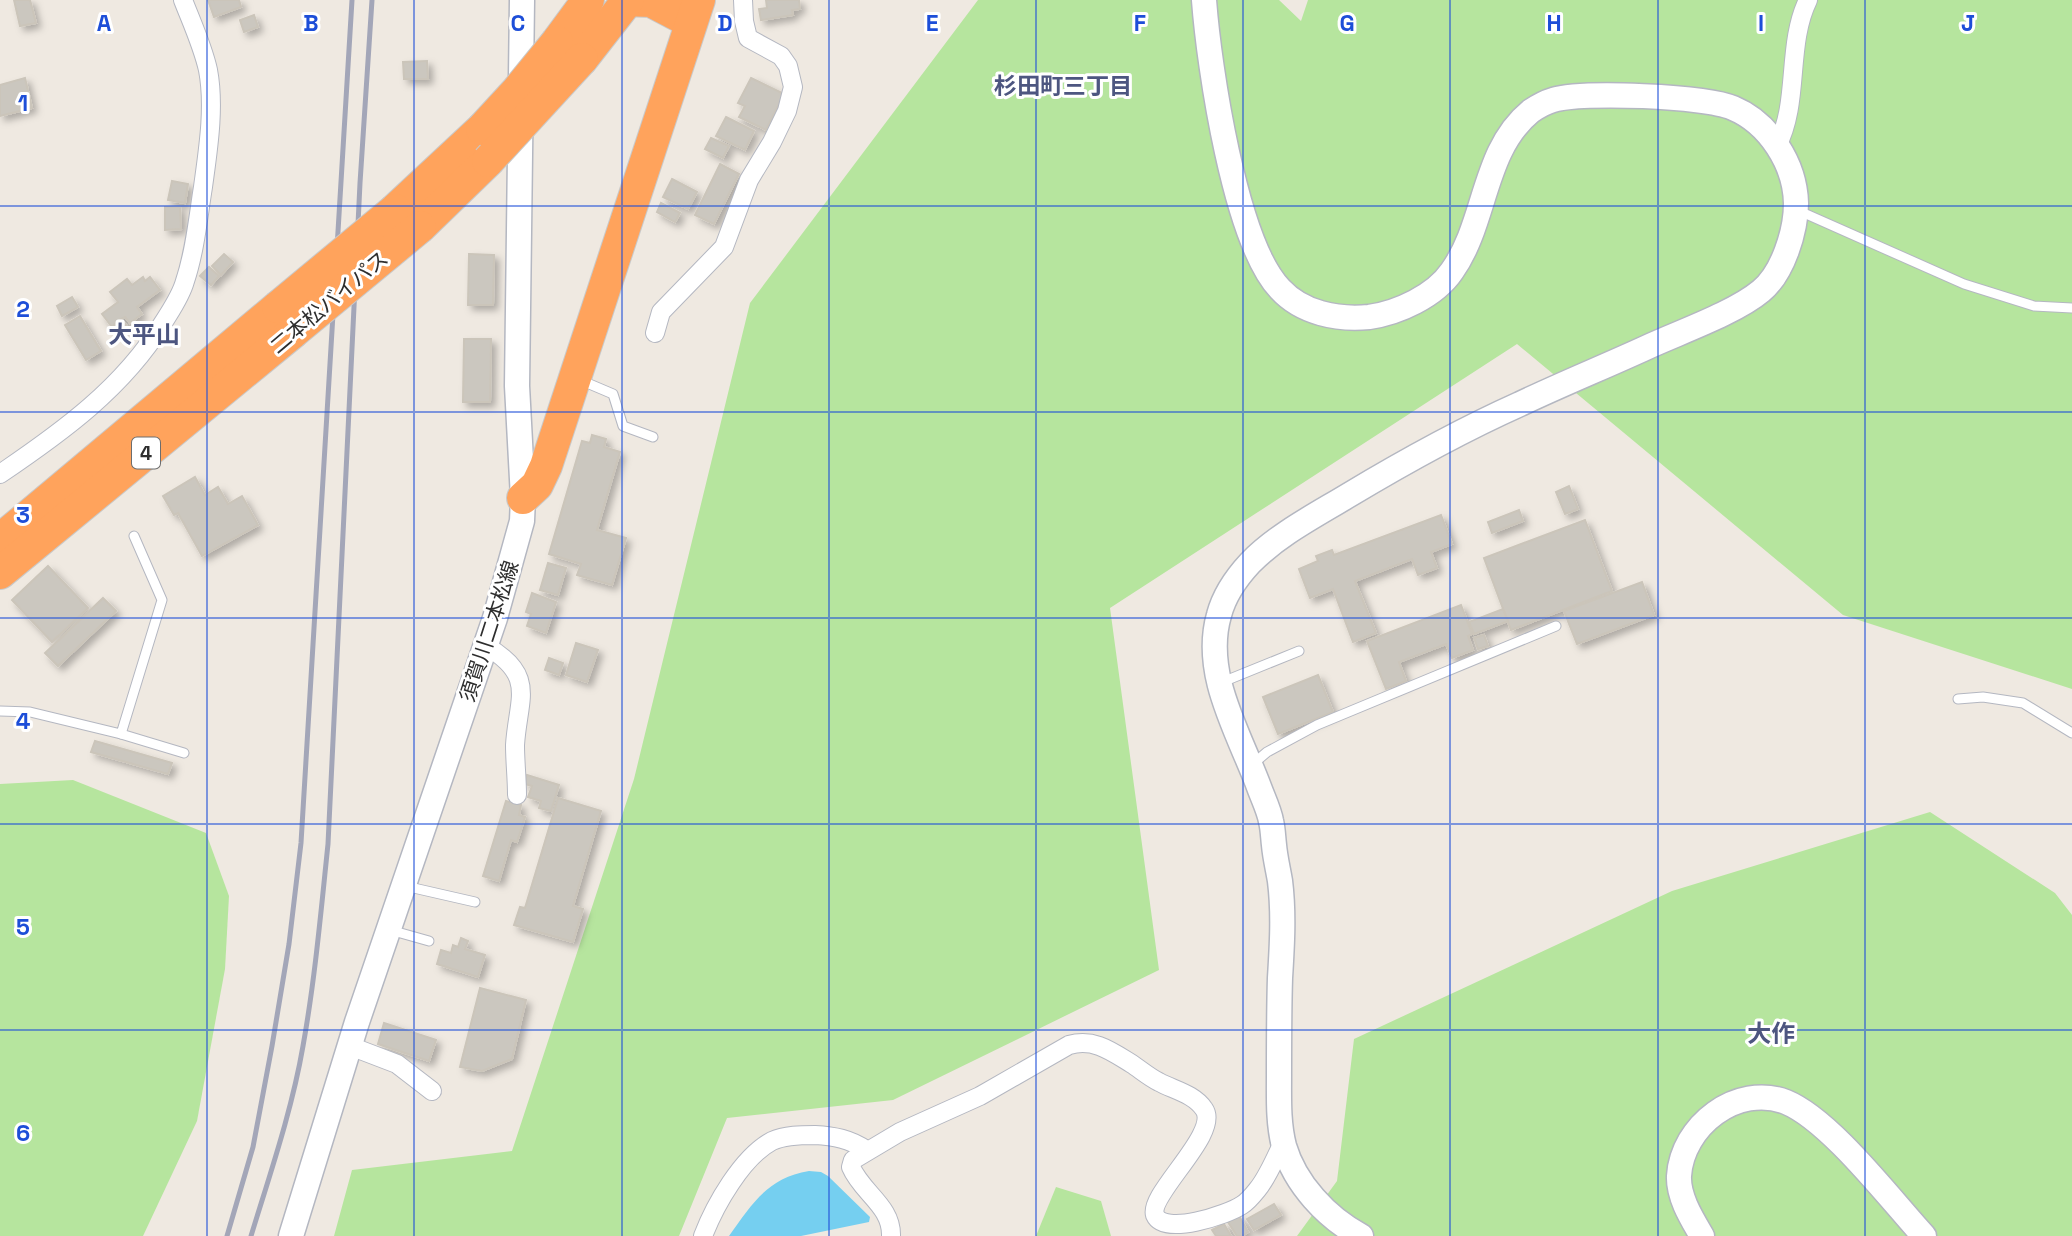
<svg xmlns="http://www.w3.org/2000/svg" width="2072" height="1236" font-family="'Space Grotesk','Noto Sans JP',sans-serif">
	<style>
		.green { fill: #b6e59e }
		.water { fill: #75cff0 }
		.building { fill: #cbc7bf; stroke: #cbc5ba; stroke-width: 2; filter: url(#shadow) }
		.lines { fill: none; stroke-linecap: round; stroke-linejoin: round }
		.lane-casing { stroke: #b4b7c1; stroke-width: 11 }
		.street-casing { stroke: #b4b7c1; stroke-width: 20 }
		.secondary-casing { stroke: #b4b7c1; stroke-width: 27 }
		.highway-casing { stroke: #c9c9c9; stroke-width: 34 }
		.lane { stroke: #fff; stroke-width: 9 }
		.street { stroke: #fff; stroke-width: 18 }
		.secondary { stroke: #fff; stroke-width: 24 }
		.highway { stroke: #ffa35c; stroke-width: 32 }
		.rail { stroke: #a3a6b8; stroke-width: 5 }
		.highway-bridge-casing { stroke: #c9c9c9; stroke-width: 34; stroke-linecap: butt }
		.highway-bridge { stroke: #ffa35c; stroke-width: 32 }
		.grid { fill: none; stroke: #1d4ed8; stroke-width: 2; stroke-opacity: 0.55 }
		.labels { text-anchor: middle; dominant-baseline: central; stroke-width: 6; stroke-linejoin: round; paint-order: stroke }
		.shield { fill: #fff; stroke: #6d6d6d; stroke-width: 2 }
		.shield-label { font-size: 19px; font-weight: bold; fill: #2e2e2e }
		.street-label { font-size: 21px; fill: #2e2e2e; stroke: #fff }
		.neighbourhood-label { font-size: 23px; font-weight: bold; fill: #4d5680; stroke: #fff }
		.quarter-label { font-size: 24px; font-weight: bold; fill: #4d5680; stroke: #fff }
		.grid-label { font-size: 23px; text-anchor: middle; font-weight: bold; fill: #1d4ed8; stroke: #fff; stroke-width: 6; stroke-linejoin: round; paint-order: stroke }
	</style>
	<defs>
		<filter id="shadow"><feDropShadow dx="4.5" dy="4.5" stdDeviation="3.5" flood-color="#0004"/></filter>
	</defs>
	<rect width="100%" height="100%" fill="#efe9e1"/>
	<g class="green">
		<path d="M978,0h301l22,21 7,-21h764v689l-229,-74 -326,-271 -407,264 49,362 -266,130 -166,18 -48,118h-345l18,-66 160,-19 122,-372 116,-476z"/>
		<path d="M73,780l133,53 23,63 -4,73 -28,152 -54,115h-143v-452z"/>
		<path d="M1930,812l125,81 17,22v321h-775l40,-55 17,-142 318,-148z"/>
		<path d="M1056,1187l45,14 10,35h-75z"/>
	</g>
	<path class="water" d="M809,1171l12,1 7,4 42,41 -1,5 -68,14h-72c23,-32 38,-58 80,-65z"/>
	<g class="building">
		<path d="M14,0h16l6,23 -16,3z"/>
		<path d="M208,0h31l2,7 -27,10z"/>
		<path d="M766,0h33l1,9 -8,1 1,5 -32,5 -2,-11 8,-1z"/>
		<path d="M254,15l4,12 -14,5 -4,-12z"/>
		<path d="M427,61l1,18h-24l-1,-17z"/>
		<path d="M25,78l7,30 -32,8v-31z"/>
		<path d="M751,78l33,16 -18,36 -27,-13 6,-11 -7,-3z"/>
		<path d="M726,117l28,14 -9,19 -29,-14z"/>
		<path d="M711,138l18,8 -6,12 -18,-9z"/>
		<path d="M720,164l19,10 -25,50 -19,-9z"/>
		<path d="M672,179l25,13 -9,17 -25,-12z"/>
		<path d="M172,181l16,3 -3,19 -17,-3z"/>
		<path d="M661,203l19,10 -5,9 -18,-10z"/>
		<path d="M165,207h15l1,22 -16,1z"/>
		<path d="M224,254l9,8 -12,13 -9,-9z"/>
		<path d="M469,254l25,1 -1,50h-25z"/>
		<path d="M209,267l10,9 -8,9 -11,-9z"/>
		<path d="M143,277l2,4 5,-4 10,13 -23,17 5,7 -12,9 -5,-6 -4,2 5,6 -7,6 -4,-7 -3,3 -10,-13 16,-12 -8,-10 17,-13 5,6z"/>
		<path d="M72,297l6,10 -16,9 -5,-10z"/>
		<path d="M80,316l21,35 -15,9 -21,-35z"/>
		<path d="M464,339h27l-1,63h-27z"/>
		<path d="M592,435l14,4 -2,8 16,5 -23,78 29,8 -14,47 -35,-10 4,-11 -32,-10 33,-113 8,2z"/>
		<path d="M195,477l10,18 13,-8 10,17 14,-8 16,29 -56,31 -24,-43 -4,2 -11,-19z"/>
		<path d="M1569,486l9,23 -13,5 -9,-22z"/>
		<path d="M1519,510l4,11 -31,12 -4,-11z"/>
		<path d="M1441,515l11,29 -21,8 6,16 -19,7 -6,-16 -57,22 21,52 -23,9 -20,-53 -23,9 -11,-29 19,-8 -2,-5 16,-6 2,5z"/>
		<path d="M1585,520l27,71 -101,39 -27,-72z"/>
		<path d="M548,563l18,5 -8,27 -18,-5z"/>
		<path d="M48,566l40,42 -36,34 -40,-42z"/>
		<path d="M1642,582l12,33 -77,29 -13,-33z"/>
		<path d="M532,593l24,9 -10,31 -19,-7 4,-12 -5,-2z"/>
		<path d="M103,598l13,13 -58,55 -13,-13z"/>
		<path d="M1461,605l11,29 -4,2 5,14 -21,8 -6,-14 -47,18 7,19 -20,8 -19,-48z"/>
		<path d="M1503,609l5,12 -34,13 -5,-12z"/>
		<path d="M1484,635l4,11 -10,3 -4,-11z"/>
		<path d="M576,643l22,7 -11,32 -21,-7z"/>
		<path d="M549,658l14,5 -4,12 -14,-5z"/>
		<path d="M1318,675l15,37 -55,22 -15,-37z"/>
		<path d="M95,741l77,22 -4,11 -77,-22z"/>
		<path d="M527,775l32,10 -8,26 -12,-3 2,-7 -13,-4 4,-11 -7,-2z"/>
		<path d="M558,798l43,13 -28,95 10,3 -10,33 -59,-17 6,-18 5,1z"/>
		<path d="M506,801l15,4 -2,10 6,2 -8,25 -6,-2 -12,41 -16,-5z"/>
		<path d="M461,938l7,3 -3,8 20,6 -7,22 -41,-13 4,-14 10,3 2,-8 5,2z"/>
		<path d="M480,988l46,12 -14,59 -30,12 -22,-4z"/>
		<path d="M384,1023l52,17 -7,21 -51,-17z"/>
		<path d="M1274,1204l7,11 -27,15 -7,-11z"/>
		<path d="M1239,1216l9,16 -6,4h-5l-9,-14z"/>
		<path d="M1224,1224l7,12h-15l-4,-6z"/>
	</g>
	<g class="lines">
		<defs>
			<g id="lane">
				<path d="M1797,210l167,74 70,22 38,2"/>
				<path d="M580,380l33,14 10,32 30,11"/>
				<path d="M1220,683l79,-32"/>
				<path d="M1958,699l25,-2 40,6 49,30"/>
				<path d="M0,711l30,1 91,22 41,-134 -28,-64"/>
				<path d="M121,734l63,19"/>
				<path d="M1253,764l14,-12 50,-27 239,-99"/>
				<path d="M405,886l70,16"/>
				<path d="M390,930l39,11"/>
			</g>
			<g id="street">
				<path d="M1777,146c23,-44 9,-101 31,-146"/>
				<path d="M655,333l6,-21 63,-65 25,-67 23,-38 15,-31 6,-24 -5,-21 -7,-10 -33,-18 -4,-17 -1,-21"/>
				<path d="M0,474c62,-42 123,-86 163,-151 8,-13 18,-27 22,-42 10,-30 13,-63 18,-94 5,-37 12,-80 5,-117 -5,-23 -16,-47 -25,-70"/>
				<path d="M486,646c51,30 32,52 29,99 0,17 2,33 2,50"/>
				<path d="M350,1046l47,18 35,27"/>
				<path d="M703,1236c12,-31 39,-79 69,-95 13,-6 30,-6 43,-6 19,1 35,4 51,15"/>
				<path d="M891,1236c1,-30 -29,-43 -40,-69l2,-7 47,-28 80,-36 89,-51c25,-7 42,6 63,19 9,6 17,13 27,18 15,8 35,12 45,27 17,24 -56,85 -49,106 9,21 72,0 87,-10 5,-3 11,-10 15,-15 11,-13 18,-32 26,-47"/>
			</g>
			<g id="secondary">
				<path d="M1204,0c5,67 31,242 76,289 22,24 57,31 89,28 29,-4 66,-21 83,-46 35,-49 30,-120 79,-160 6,-4 15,-9 22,-11 29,-9 152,-4 180,8 36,15 62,56 63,95 0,28 -13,70 -35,88 -25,21 -78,40 -109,54 -43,20 -88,38 -132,59 -58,26 -116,58 -171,91 -33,20 -72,40 -99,68 -13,14 -26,33 -31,52 -17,59 20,118 40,172 4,11 10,23 12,34 2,8 2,16 3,24 1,12 4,24 6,36 4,32 2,65 0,97 -1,32 -1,64 -1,96 0,24 -1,49 5,72 11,38 43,72 77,90"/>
				<path d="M291,1236l66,-214 138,-404 27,-97 1,-23 -6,-112 5,-386"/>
				<path d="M1702,1236c-10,-17 -24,-39 -23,-60 3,-50 58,-93 107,-74 44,18 104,97 138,134"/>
			</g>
			<g id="highway">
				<path d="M624,0l27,1 40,21"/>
				<path d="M557,42l31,-42"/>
				<path d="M582,59l46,-59"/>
				<path d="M395,210l87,-81"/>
				<path d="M420,227l68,-66"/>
				<path d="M523,498l14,-13 9,-19 153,-466"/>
				<path d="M0,540l278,-233"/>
				<path d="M0,573l292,-240"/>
			</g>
		</defs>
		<use href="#lane" class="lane-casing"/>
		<use href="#street" class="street-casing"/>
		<use href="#secondary" class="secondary-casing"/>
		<use href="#highway" class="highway-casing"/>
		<use href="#lane" class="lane"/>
		<use href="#street" class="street"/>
		<use href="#secondary" class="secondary"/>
		<use href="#highway" class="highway"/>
		<g class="rail">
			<path d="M227,1236l26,-89 19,-101 17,-102 12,-101 51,-843"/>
			<path d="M251,1236c19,-62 41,-126 52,-190 12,-67 18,-135 25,-202l32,-661 12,-183"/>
		</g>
		<defs>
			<g id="highway-bridge">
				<path d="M482,129l35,-38 40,-49"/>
				<path d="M488,161l94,-102"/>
				<path d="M278,307l117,-97"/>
				<path d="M292,333l128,-106"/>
			</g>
		</defs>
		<use href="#highway-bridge" class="highway-bridge-casing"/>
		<use href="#highway-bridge" class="highway-bridge"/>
	</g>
	<path class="grid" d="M207,0v1236M414,0v1236M622,0v1236M829,0v1236M1036,0v1236M1243,0v1236M1450,0v1236M1658,0v1236M1865,0v1236M0,206h2072M0,412h2072M0,618h2072M0,824h2072M0,1030h2072"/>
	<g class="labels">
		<rect class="shield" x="132" y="437.5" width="28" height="31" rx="5"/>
		<g class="shield-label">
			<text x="146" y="453">4</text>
		</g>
		<g class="street-label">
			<text transform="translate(329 302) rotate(-40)">二本松バイパス</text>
			<text transform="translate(489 631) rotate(-72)">須賀川二本松線</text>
		</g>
		<g class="neighbourhood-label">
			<text x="1063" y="86">杉田町三丁目</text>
		</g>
		<g class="quarter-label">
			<text x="144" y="334">大平山</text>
			<text x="1771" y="1033">大作</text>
		</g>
	</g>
	<g class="grid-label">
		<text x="104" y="31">A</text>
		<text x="311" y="31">B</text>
		<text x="518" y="31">C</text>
		<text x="725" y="31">D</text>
		<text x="932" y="31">E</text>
		<text x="1140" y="31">F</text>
		<text x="1347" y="31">G</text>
		<text x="1554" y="31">H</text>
		<text x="1761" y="31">I</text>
		<text x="1968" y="31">J</text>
		<text x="23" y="111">1</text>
		<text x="23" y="317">2</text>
		<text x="23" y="523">3</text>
		<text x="23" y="729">4</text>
		<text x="23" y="935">5</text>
		<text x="23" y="1141">6</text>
	</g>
</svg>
